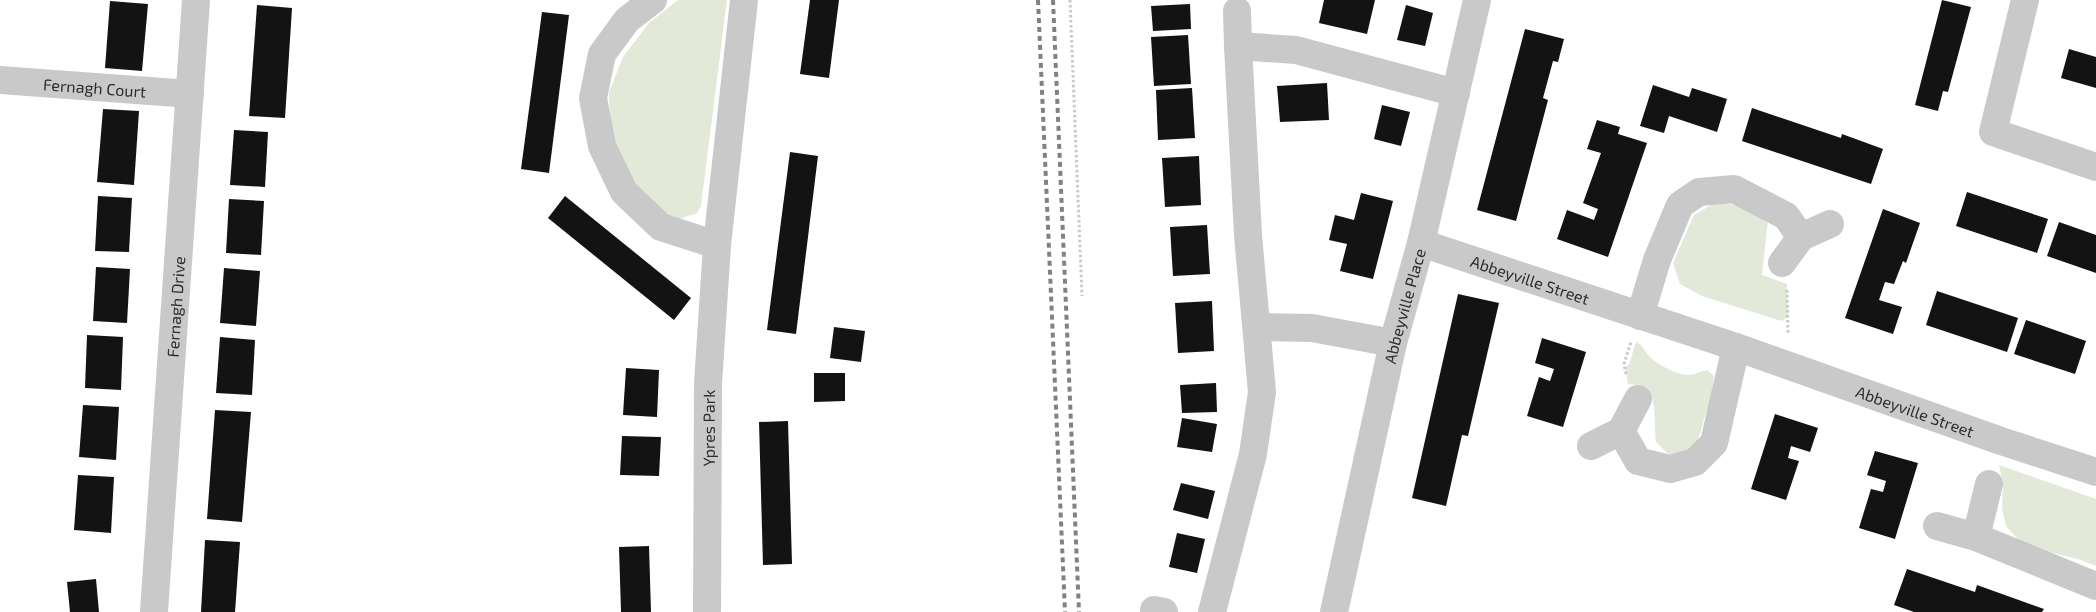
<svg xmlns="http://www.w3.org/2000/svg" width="2096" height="612" font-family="'Exo 2',sans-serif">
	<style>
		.green { fill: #e2e9d9 }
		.building { fill: #131313 }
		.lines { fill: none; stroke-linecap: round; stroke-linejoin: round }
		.path { stroke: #c9c9c9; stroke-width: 3; stroke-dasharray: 2.5 2.5; stroke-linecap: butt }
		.street { stroke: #c9c9c9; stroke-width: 28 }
		.rail { stroke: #818181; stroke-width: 4; stroke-dasharray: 5 4; stroke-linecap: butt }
		.labels { text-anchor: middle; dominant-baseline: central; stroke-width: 5; stroke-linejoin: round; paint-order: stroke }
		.street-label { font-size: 16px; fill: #2c2c2c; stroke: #fff }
	</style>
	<rect width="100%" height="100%" fill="#fff"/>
	<g class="green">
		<path d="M678,0h49l-26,206 -4,7 -18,6 -20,-7 -37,-40 -12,-41 -1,-39 14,-35 26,-34z"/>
		<path d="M1718,201l34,9 16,10 -6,55 25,9 1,33 -6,4 -80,-25 -22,-12 -7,-21 21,-48z"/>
		<path d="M1636,342c7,3 8,8 13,14 9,9 29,20 42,19 5,-1 11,-4 16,-5l7,6 -2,14 2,7c-3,7 -8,14 -10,22 -6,24 -8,34 -36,35l-12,-12c-2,-13 1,-50 -11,-55 -5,-2 -11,-2 -17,-3l-3,-16 4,-4z"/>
		<path d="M1999,465l97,34v67l-18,-7 -54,-13 -18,-20 -4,-17 1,-24z"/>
	</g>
	<g class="building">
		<path d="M810,0h29l-10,78 -29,-4z"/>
		<path d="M1324,0h51l-8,34 -48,-11z"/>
		<path d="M1942,0l29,7 -23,85 -5,-1 -5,20 -23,-6z"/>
		<path d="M110,1l38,3 -6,67 -37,-3z"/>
		<path d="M1190,4l1,25 -38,2 -2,-25z"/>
		<path d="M257,5l35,3 -7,110 -36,-2z"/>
		<path d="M1406,5l27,8 -8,33 -28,-6z"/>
		<path d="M542,12l27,3 -20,158 -28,-4z"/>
		<path d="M1525,29l39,10 -6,23 -5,-1 -10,37 5,2 -32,121 -39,-11z"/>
		<path d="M1188,35l3,49 -37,2 -3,-49z"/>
		<path d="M2069,49l27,8v31l-35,-10z"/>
		<path d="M1327,83l2,37 -49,2 -3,-36z"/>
		<path d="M1653,85l36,12 3,-9 35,11 -10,33 -48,-16 -5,17 -24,-7z"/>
		<path d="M1192,88l3,50 -37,2 -2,-50z"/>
		<path d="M1382,105l28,7 -9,34 -27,-7z"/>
		<path d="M1752,108l89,30 1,-4 41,15 -12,35 -129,-43z"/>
		<path d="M103,109l36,2 -5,74 -37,-3z"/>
		<path d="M1597,120l23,7 -2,7 29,9 -39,114 -51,-18 10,-29 27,10 4,-11 -15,-6 18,-50 -14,-4z"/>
		<path d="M234,130l34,2 -3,55 -35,-2z"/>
		<path d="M790,152l28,4 -22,178 -29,-4z"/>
		<path d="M1199,156l2,49 -36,2 -3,-49z"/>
		<path d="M1967,192l81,27 -11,34 -81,-27z"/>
		<path d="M1361,193l32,8 -20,78 -33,-8 7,-27 -18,-4 6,-25 19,5z"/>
		<path d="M98,196l34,2 -3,54 -34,-1z"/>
		<path d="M565,196l126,102 -17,22 -126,-102z"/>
		<path d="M229,199l35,2 -3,54 -35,-2z"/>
		<path d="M1883,209l37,14 -14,40 -3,-2 -9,23 -9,-2 -6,18 23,7 -9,27 -48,-16z"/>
		<path d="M2059,222l37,13v38l-49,-17z"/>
		<path d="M1207,225l3,49 -37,2 -3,-49z"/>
		<path d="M96,267l34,2 -3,54 -34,-2z"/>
		<path d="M224,268l36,3 -4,55 -36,-3z"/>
		<path d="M1937,291l81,27 -11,34 -81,-27z"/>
		<path d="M1458,294l41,9 -31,133 -6,-1 -16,71 -34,-8z"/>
		<path d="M1212,301l2,50 -36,2 -3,-50z"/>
		<path d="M2026,320l60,21 -11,33 -61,-20z"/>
		<path d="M834,327l31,4 -4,31 -31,-4z"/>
		<path d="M87,335l36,2 -2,53 -36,-2z"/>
		<path d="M220,337l35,3 -3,55 -36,-2z"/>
		<path d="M1542,338l44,14 -23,75 -36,-11 12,-39 11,4 4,-12 -19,-6z"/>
		<path d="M626,368l33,2 -2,47 -34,-2z"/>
		<path d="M814,373h31v28l-31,1z"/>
		<path d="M1216,383l1,29 -35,1 -2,-28z"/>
		<path d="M83,405l36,2 -3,53 -37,-3z"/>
		<path d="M215,410l36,2 -9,110 -35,-3z"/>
		<path d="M1775,414l43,14 -8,24 -19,-6 -3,12 11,3 -13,39 -35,-11z"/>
		<path d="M1182,418l35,6 -5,28 -35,-5z"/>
		<path d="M788,421l4,143 -29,1 -4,-143z"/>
		<path d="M622,436l39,1 -2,39 -39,-1z"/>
		<path d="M1875,451l43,12 -23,76 -36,-11 12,-39 12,3 3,-11 -19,-6z"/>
		<path d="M78,475l36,2 -3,56 -37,-3z"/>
		<path d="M1181,483l34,8 -7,28 -35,-9z"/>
		<path d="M1177,533l28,6 -8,34 -28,-6z"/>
		<path d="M205,540l35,2 -5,70h-34z"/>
		<path d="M649,546l2,66h-30l-2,-65z"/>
		<path d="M1907,569l68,23 2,-7 67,24 -2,3h-128l-20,-7z"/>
		<path d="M96,579l3,33h-29l-3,-30z"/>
	</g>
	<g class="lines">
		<g class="path">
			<path d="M1070,0l12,296"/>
			<path d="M1787,290l1,44"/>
			<path d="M1626,374l-2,-10 7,-22"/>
		</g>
		<g class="street">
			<path d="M653,0l-26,20 -25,34 -9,44 9,48 22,46 37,35 56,18"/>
			<path d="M2025,0l-32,132 103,35"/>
			<path d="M1237,11l1,35"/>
			<path id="s1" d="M0,80l190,14"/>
			<path id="s2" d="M1421,243l315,104 265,94 95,31"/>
			<path d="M1782,263l19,-26 29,-13"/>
			<path d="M1640,316l17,-56 23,-55 19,-13 35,-3 52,27 15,21"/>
			<path d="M1257,327l55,1 81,15"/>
			<path d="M1621,431l17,30 32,8 25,-7 19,-19 22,-96"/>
			<path d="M1591,446l30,-15 17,-32"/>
			<path d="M1937,526l39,11 120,49"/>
			<path d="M1976,537l13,-53"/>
			<path d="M1154,610l10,2"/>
			<path id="s3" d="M154,612l42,-612"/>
			<path id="s4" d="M707,612l1,-228 9,-139 27,-245"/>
			<path d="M1212,612l41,-158 9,-62 -14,-157 -10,-189 58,4 160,43"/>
			<path id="s5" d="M1334,612l59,-269 28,-100 56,-243"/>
		</g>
		<g class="rail">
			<path d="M1038,0l27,612"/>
			<path d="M1053,0l26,612"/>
		</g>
	</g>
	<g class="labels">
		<g class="street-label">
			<text stroke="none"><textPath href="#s1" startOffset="95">Fernagh Court</textPath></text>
			<text stroke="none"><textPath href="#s2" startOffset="115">Abbeyville Street</textPath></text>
			<text stroke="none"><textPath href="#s3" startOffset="306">Fernagh Drive</textPath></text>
			<text stroke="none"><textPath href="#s5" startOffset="314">Abbeyville Place</textPath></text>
			<text stroke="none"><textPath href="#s2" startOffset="522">Abbeyville Street</textPath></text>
			<text stroke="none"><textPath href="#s4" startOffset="184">Ypres Park</textPath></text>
		</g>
	</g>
</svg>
